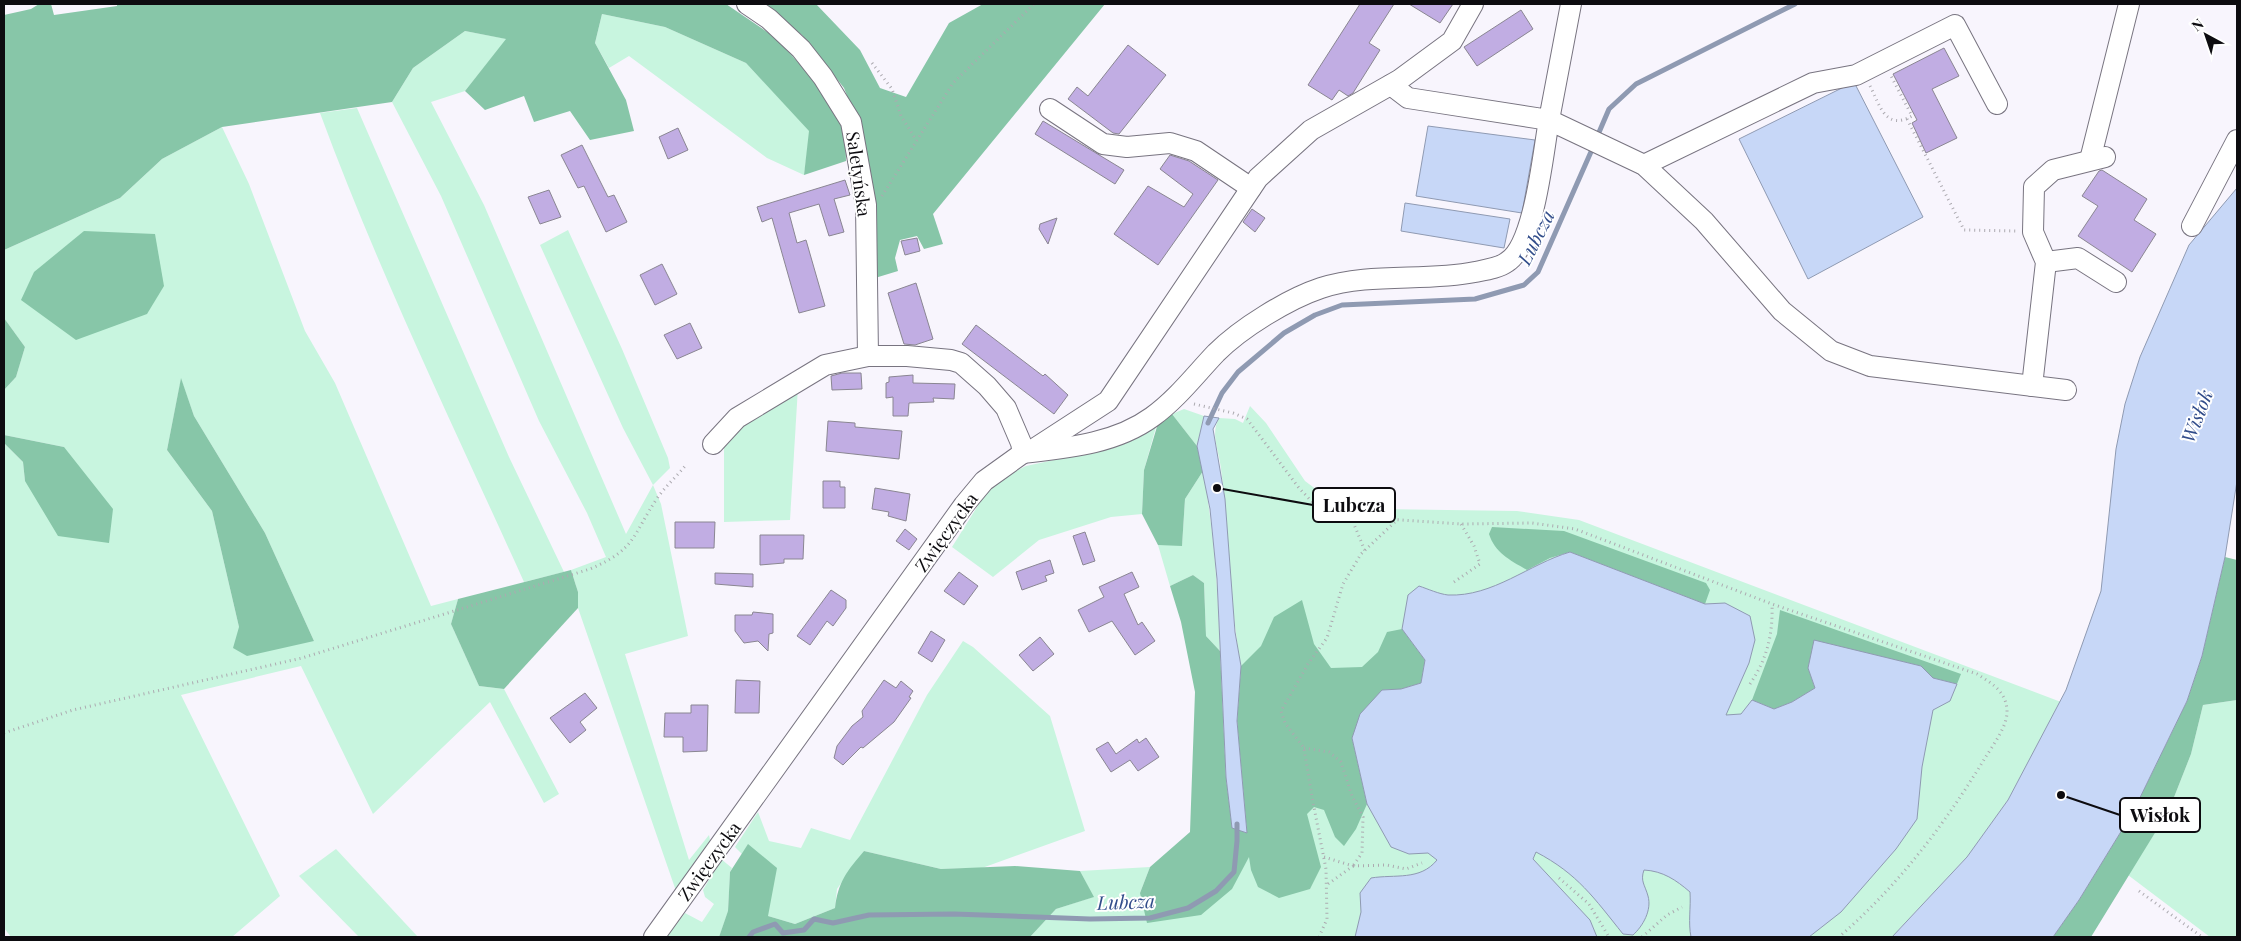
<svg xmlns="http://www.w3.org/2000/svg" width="2241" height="941" font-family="'Playfair Display',serif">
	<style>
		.green { fill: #c8f5df; fill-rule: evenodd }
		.forest { fill: #87c6a8 }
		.water { fill: #c7d7f7; stroke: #8f9ab2 }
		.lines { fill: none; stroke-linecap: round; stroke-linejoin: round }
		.stream { stroke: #8f9ab2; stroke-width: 5 }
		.building { fill: #c1ade3; stroke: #8a8692 }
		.minor-casing { stroke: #787480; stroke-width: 22 }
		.path { stroke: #acaab0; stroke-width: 3; stroke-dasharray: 1 4; stroke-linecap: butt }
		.minor { stroke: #fff; stroke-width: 20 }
		.labels { text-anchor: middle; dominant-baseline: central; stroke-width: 4; stroke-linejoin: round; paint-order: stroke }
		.street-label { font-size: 18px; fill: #0d0c10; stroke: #fff }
		.water-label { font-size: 19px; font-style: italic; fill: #314c8a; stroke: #fff }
		.leader { fill: none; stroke: #0d0c10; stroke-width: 2 }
		.callout-dot { fill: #0d0c10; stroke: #fff; stroke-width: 2 }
		.callout { fill: #fff; stroke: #0d0c10; stroke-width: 2 }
		.callout-label { font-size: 19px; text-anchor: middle; font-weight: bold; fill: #0d0c10 }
	</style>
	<rect width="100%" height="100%" fill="#f8f5fd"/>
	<g class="green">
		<path d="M602,14l63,13 81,36 64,68 -6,44 -37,-17 -138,-102 -20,12 -14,-25z"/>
		<path d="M465,31l42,8 -42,52 -34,11 53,103 142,329 27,-49 -30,-57 -83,-183 28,-15 54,119 46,109 2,10 -17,17 8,19 27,132 -63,18 64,206 20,-25 2,10 -35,46 -98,-283v-16l-7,-22 35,-13 -19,-44 -48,-92 -98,-225 -49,-94 21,-34z"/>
		<path d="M357,108l152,349 55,115 -40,10c-70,-155 -145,-309 -204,-469z"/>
		<path d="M222,127l27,57 56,147 30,52 96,223 27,-7 -7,25 28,62 25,3 55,105 -15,9 -54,-101 -117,112 -72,-148 -120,29 99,201 -48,41h-221l-7,-9v-485l19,19 2,19 39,-34 -60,-12v-45l12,-13 9,-30 -21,-29v-68l116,-52 42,-39zM181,379l13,37 71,117 49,108 -75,-14 -27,-116 -45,-61z"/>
		<path d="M798,387l-8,133 -66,2v-81l16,-16z"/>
		<path d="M1250,406l16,17 39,58 32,24 41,4 139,2 62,9 482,182 -53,98 -41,57 -75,80h-862l26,-28 37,-12 -13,-26 70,-4 -10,26 92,-4 9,-223c-12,-65 -11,-131 -20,-197 -2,-19 -11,-34 -2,-51l16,1 8,4z"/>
		<path d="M1184,409l20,7 -7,30 -25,-32z"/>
		<path d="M1156,427l-12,43 -2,44 -31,3 -72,23 -46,37 -41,-30 40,-64 34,-17 56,-12z"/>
		<path d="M1203,471c11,60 15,119 17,180l-14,-15 -2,-53 -11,-8 -23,11 -12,-41h24l3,-46z"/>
		<path d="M963,641l10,6 77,69 35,115 -103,37 -41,1 -77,-18 -27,38 -2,19 -40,16 -27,-8 -20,-71 -6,9 -7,-7 23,-35 11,29 32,7 10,-20 39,12 77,-145z"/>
		<path d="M2237,700v237h-27l-82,-62 41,-65 22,-56 12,-49z"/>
		<path d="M336,849l82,88h-59l-60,-61z"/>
		<path d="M721,859l11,9 -2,4 -2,40 -9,25h-53l19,-24 17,9 12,-18 -9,-7 -2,-7z"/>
	</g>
	<g class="forest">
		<path d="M39,4h12l3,11 63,-9v-2h609l50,34 49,54 20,35 1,34 -42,14 5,-44 -63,-68 -81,-36 -63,-13 -7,29 31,57 8,31 -44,9 -20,-29 -36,11 -10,-26 -39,14 -20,-19 41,-52 -41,-8 -52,37 -21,34 -170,25 -60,32 -42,39 -116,52v-235l27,-6z"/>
		<path d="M757,4h59l44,46 20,38 26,9 43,-74 34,-19h122l-172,210 10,30 -19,5 -7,-13 -17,4 -5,18 3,13 -23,7 -14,-147 -17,-43 -42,-53z"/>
		<path d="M84,231l71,3 9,52 -17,28 -71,26 -55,-40 13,-28z"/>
		<path d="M4,318l21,29 -9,30 -12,13z"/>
		<path d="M181,378l13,38 71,117 49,108 -67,15 -14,-8 6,-21 -27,-116 -45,-61z"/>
		<path d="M1172,414l25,32 6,25 -18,28 -3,47 -24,-1 -16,-31 2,-44 15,-50z"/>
		<path d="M4,435l60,12 49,62 -4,34 -51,-7 -33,-55 -2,-19 -19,-19z"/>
		<path d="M1492,527l72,4 142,52 4,7 -5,14 -135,-52 -20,6 -23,12c-17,-10 -32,-17 -38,-36z"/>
		<path d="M2225,557l12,3v140l-34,5 -12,49 -22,56 -78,127h-38l26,-37 54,-88 54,-111 15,-45z"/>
		<path d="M571,570l7,22v16l-74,81 -25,-3 -28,-62 7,-25z"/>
		<path d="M1193,575l11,8 2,53 14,15 6,126 6,50 15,6 -10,-112 4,-55 20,-20 13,-29 28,-17 12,44 17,24 31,-1 16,-15 9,-20 15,-3 23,31 -4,23 -20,6 -19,1 -30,48 15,66 -11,25 -12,17 -9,-9 -11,-27 -10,-3 -7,7 14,53 -11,22 -31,9 -21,-11 -7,-17 -2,-13 -17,32 -31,26 -54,8 -7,-30 10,-26 40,-35 5,-140 -14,-70 -11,-36z"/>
		<path d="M1780,610l181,64 -4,10 -24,-6 -12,-12 -59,-14 -54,16 7,20 -23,14 -18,7 -22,-9 25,-66z"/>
		<path d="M748,844l29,24 -9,48 27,8 40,-16c3,-26 12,-37 29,-57l77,18 74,-3 65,5 14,26 -38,12 -26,28h-311l9,-26 2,-39z"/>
	</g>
	<g class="water">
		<path d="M1854,82l69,135 -115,62 -69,-140z"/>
		<path d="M1428,126l107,14 -13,73 -106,-17z"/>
		<path d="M2237,188v293l-12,76 -23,99 -15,45 -54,111 -54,88 -26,37h-161l75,-80 41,-57 58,-110 35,-99 15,-142 9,-45 15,-47 49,-112z"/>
		<path d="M1405,203l105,16 -6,29 -103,-17z"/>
		<path d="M1204,416l15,2 -6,11 12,70 10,133 6,34 -4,55 10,112 -15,-5 -6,-51 -9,-198 -7,-70 -13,-63z"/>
		<path d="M1570,552l135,52 20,-1 25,13 5,24 -6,23 -23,52 15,-1 11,-14 22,9 18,-7 23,-14 -7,-20 6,-28 107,26 12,12 24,6 -7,17 -17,9 -11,57 -5,52 -21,30 -55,63 -32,25h-118c-3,-15 0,-29 -1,-45 -14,-12 -27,-21 -46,-22 -4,11 1,15 4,26 4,14 -5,30 -15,39l-10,-1c-29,-36 -45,-60 -87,-82l-3,7 57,61 7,17h-242l6,-25 -1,-19 11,-15c24,-4 49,3 66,-18l-9,-7 -19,1 -18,-7 -24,-43 -15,-66 8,-24 22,-24 19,-1 20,-6 4,-23 -23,-31 6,-34 11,-9c9,3 20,8 29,9 45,2 81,-31 122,-43z"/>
	</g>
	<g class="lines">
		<g class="stream">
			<path d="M1597,137l12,-28 27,-25 159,-80"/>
			<path d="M1208,423l14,-30 16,-21 46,-39 31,-18 27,-10 133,-6 49,-14 14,-13 56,-127"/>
			<path d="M749,937l4,-5 22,-8 8,9 21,-3 10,-11 19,4 36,-8 85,-1 136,5 60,-1 38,-10 28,-17 18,-19 3,-31v-17"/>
		</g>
	</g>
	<g class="building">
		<path d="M1360,4h34l-25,39 11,7 -27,43 -5,3 -9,-6 -7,10 -24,-15z"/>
		<path d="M1409,4h44l-13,19z"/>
		<path d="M1521,10l12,19 -56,37 -13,-19z"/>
		<path d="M1128,45l38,30 -47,59 -6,-1 -45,-34 9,-12 11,9z"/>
		<path d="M1944,48l15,28 -27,13 25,49 -31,15 -14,-30 5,-3 -24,-46z"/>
		<path d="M1043,121l81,49 -9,14 -80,-50z"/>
		<path d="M678,128l10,22 -20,9 -9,-22z"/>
		<path d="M582,145l26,52 6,-2 13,27 -21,10 -22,-46 -6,2 -17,-33z"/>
		<path d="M1170,155l19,6 29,19 -60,85 -44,-31 34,-48 36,21 9,-13 -33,-25z"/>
		<path d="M2102,170l45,29 -13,21 22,14 -24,38 -54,-36 20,-30 -16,-10 17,-25z"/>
		<path d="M845,180l5,15 -16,4 10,33 -15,4 -10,-32 -30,9 8,30 9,-3 19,66 -26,7 -27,-95 -10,4 -5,-15z"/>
		<path d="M549,190l12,27 -21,7 -12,-27z"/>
		<path d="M1252,209l13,9 -10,14 -12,-10z"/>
		<path d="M1057,218l-9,26 -9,-15 1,-5z"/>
		<path d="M917,238l3,13 -15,4 -4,-14z"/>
		<path d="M662,264l15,30 -22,11 -15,-30z"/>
		<path d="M916,283l17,56 -18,6 -11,-1 -16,-51z"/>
		<path d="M690,323l12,25 -25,11 -13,-24z"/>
		<path d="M976,325l67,51 2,-2 23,21 -14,19 -92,-70z"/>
		<path d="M842,373h19l1,16 -30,1 -1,-14z"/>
		<path d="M913,375v8l42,1 -1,15 -21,-1 1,4 -25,1 -1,13h-15v-19l-7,1v-15l3,-1v-5z"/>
		<path d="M828,421l27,2v4l47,4 -3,28 -73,-8z"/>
		<path d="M823,481h17v6h5v21h-22z"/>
		<path d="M875,488l35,6 -4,27 -18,-5 1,-4 -17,-3z"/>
		<path d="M675,522h40l-1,26h-39z"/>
		<path d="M905,529l12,10 -8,11 -13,-9z"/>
		<path d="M1085,532l10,29 -12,4 -10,-29z"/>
		<path d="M760,535h44l-1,24h-19v4l-24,2z"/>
		<path d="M1050,560l4,13 -9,3 2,5 -25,9 -6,-18z"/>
		<path d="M959,572l19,14 -14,19 -20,-14z"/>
		<path d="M1132,572l7,15 -15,7 14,31 4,-3 13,19 -20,14 -23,-34 -23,11 -11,-22 26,-13 -5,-10z"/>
		<path d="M715,573l38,1v13l-38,-3z"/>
		<path d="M831,590l15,10v8l-13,18 -6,-5 -17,24 -13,-9z"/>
		<path d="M753,612l20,2v19l-4,1 -1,17 -10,-10 -14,2 -9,-12v-16h17z"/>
		<path d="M931,631l14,9 -13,22 -14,-9z"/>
		<path d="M1040,637l14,17 -21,17 -14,-16z"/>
		<path d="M736,680l24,1 -1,32h-24z"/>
		<path d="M884,680l12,8 5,-7 12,10 -4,6 2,1 -17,24 -31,26 -2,-1 -18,18 -9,-7 3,-12 15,-20 11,-9 -1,-6z"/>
		<path d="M585,693l12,15 -17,14 6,8 -16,13 -20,-25z"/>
		<path d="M691,705h17l-1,46 -24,1v-15h-19l1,-24h26z"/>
		<path d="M1146,738l13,19 -21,14 -8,-11 -19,12 -15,-23 12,-7 8,12 21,-15 2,4z"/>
	</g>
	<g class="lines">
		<defs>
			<g id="minor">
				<path d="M747,4l22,15 32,30 22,28 28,45 15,83 2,151"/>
				<path d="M1391,85l17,13 141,22 22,-116"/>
				<path d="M1050,109l53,35 24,3 43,-4 26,8 55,37"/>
				<path d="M2090,160l39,-156"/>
				<path d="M1644,165l169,-82 43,-8 99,-50 42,79"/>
				<path d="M2192,226l45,-86"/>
				<path d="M2046,262l32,-4 38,24"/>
				<path d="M2032,386l14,-124 -13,-30 1,-45 19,-17 52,-13"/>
				<path d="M1034,449l74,-48 150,-223 53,-48 88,-50 53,-39 21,-37"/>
				<path d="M1023,453c43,-5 92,-9 129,-36 25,-18 43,-42 64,-64 25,-25 72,-54 105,-65 49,-16 104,-6 154,-16 10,-2 24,-4 32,-10 28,-17 36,-110 42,-142l95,45 60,56 78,90 49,40 39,15 196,24"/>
				<path d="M654,937l310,-432 20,-24 39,-28 -2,-10 -15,-35 -19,-22 -26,-23 -10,-3 -44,-4h-39l-43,9 -88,53 -24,26"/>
			</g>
		</defs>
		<use href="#minor" class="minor-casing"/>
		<g class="path">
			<path d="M872,63l20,26 9,27 15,24"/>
			<path d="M1870,86c10,19 15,45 42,30l-21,-40"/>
			<path d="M1907,119l57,111 52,1"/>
			<path d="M882,196l71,-113 81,-79"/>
			<path d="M1194,404l39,9 14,6 52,69 17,18 26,10 119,8 71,-1 43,6 197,75 205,70c14,9 29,17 30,36 1,16 -14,35 -22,48 -40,66 -87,128 -146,179"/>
			<path d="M1351,517l14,34"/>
			<path d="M1454,582l26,-18 -6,-18 -13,-22"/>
			<path d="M1750,684c17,-25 23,-49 22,-80"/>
			<path d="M4,733l69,-23 229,-52 288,-89c47,-20 42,-34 68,-72 8,-11 19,-21 28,-32"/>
			<path d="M1304,748l25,4 12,10 11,34 11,21 -1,36 -9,13"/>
			<path d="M1324,857l29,9 -25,18"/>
			<path d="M1353,866l34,-1 19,4 16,-6"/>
			<path d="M1559,878l30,26 20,33"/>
			<path d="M2139,891l63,46"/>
			<path d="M1319,937l8,-18 -1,-50 -14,-72 -8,-49 -19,-25 -4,-12 27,-47 19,-26 16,-54 18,-30 36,-34"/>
			<path d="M1642,937l25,-22 15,-8"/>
		</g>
		<use href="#minor" class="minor"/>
	</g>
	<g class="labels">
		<g class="street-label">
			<text transform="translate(859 174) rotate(82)">Saletyńska</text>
			<text transform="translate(946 532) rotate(-54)">Zwięczycka</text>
			<text transform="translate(709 861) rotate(-54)">Zwięczycka</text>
		</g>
		<g class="water-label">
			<text transform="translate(1535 237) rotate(-63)">Lubcza</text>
			<text transform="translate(2196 416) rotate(-69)">Wisłok</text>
			<text transform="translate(1126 901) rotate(-2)">Lubcza</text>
		</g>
	</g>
	<path class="leader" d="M1217 488L1313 505M2061 795L2120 815"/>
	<g class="callout-dot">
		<circle cx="1217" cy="488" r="5"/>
		<circle cx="2061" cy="795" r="5"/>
	</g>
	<g class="callout">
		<rect x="1313" y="488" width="82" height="34" rx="5"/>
		<rect x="2120" y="798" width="80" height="34" rx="5"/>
	</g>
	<g class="callout-label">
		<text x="1354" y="512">Lubcza</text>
		<text x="2160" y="822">Wisłok</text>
	</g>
	<rect width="2241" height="941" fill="none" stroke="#0d0c10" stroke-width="10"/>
	<g transform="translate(2206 35) rotate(320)" stroke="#ffffff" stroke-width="4" paint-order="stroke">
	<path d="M0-4L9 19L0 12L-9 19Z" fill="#0d0c10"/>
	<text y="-8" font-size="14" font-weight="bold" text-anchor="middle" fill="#0d0c10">N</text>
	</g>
</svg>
